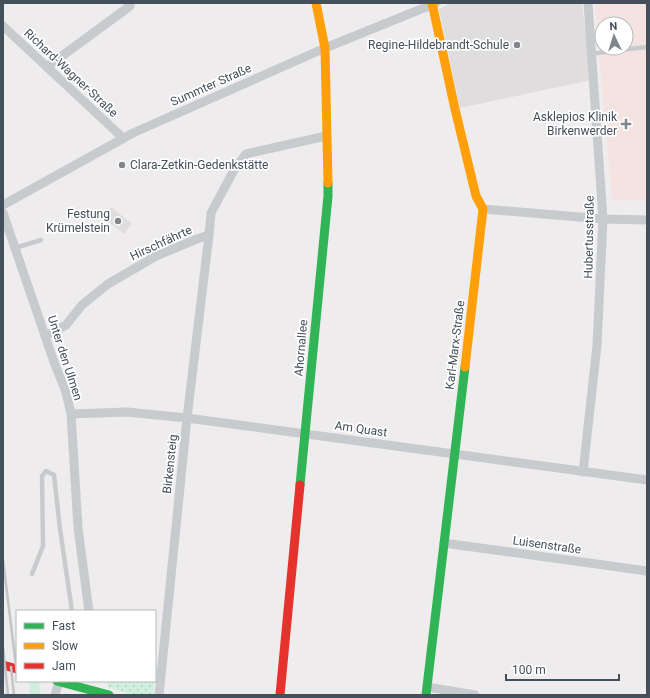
<svg xmlns="http://www.w3.org/2000/svg" width="650" height="698" font-family="Roboto,sans-serif">
	<style>
		.education { fill: #dfddde }
		.medical { fill: #f5e3e1; fill-rule: evenodd }
		.green { fill: #cfeedb }
		.park { fill: url(#park-dots) }
		.lines { fill: none; stroke-linecap: round; stroke-linejoin: round }
		.lane { stroke: #c8cbcd; stroke-width: 4.5 }
		.street { stroke: #c8cbcd; stroke-width: 9 }
		.fast { stroke: #30b455; stroke-width: 9 }
		.slow { stroke: #ff9f0a; stroke-width: 9 }
		.jam { stroke: #e5322d; stroke-width: 9 }
		.rail { stroke: #c2c4c7; stroke-width: 2.5 }
		.poi-dot { fill: #7f868d; stroke: #fff; stroke-width: 1.5 }
		.labels { text-anchor: middle; dominant-baseline: central; stroke-width: 3.5; stroke-linejoin: round; paint-order: stroke }
		.poi-label { font-size: 12px; fill: #434f5a; stroke: #fff; text-anchor: end }
		.street-label { font-size: 12px; fill: #434f5a; stroke: #fff }
	</style>
	<defs>
		<pattern id="park-dots" width="8" height="8" patternUnits="userSpaceOnUse"><rect width="8" height="8" fill="#cfeedb"/><path d="M2 2h.1M6 6h.1" fill="none" stroke="#b3cebe" stroke-width="1.8" stroke-linecap="round"/></pattern>
	</defs>
	<rect width="100%" height="100%" fill="#eeecec"/>
	<g class="education">
		<path d="M450,3h132l9,77 -131,28 -21,-99z"/>
		<path d="M111,207l21,17 -8,10 -21,-17z"/>
	</g>
	<path class="medical" d="M595,3h52v197h-35zM602,24h24v24h-24z"/>
	<path class="green" d="M29,681h10l1,14h-10z"/>
	<path class="park" d="M107,681h47l-1,14h-18l-27,-8z"/>
	<g class="lines">
		<g class="lane">
			<path d="M592,54l19,-3 36,-4"/>
			<path d="M15,248l26,-8"/>
			<path d="M32,574l11,-28 -1,-70 4,-5 8,4 6,54 12,82"/>
		</g>
		<g class="street">
			<path d="M3,26l120,112"/>
			<path d="M47,67l83,-61 -2,-3"/>
			<path d="M3,205l130,-72 192,-85 111,-45"/>
			<path d="M483,209l120,10 44,1"/>
			<path d="M3,213l51,149 12,30 5,22 7,114 11,83"/>
			<path d="M45,336l21,-11 16,-20 26,-21 48,-28 41,-17 12,-4 2,-22 23,-43 12,-16 80,-18"/>
			<path d="M71,414l56,-2 60,6 460,62"/>
			<path d="M583,472l14,-127 6,-126 -15,-216"/>
			<path d="M444,543l203,28"/>
			<path d="M427,687l48,8"/>
			<path d="M55,695l4,-13"/>
			<path d="M159,695l28,-277 22,-183"/>
		</g>
		<g class="fast">
			<path d="M300,485l28,-289v-13"/>
			<path d="M57,681l52,14"/>
			<path d="M426,695l39,-328"/>
		</g>
		<g class="slow">
			<path d="M316,3l9,45 3,135"/>
			<path d="M432,3l23,106 21,87 7,13 -18,158"/>
		</g>
		<g class="jam">
			<path d="M3,665l14,4"/>
			<path d="M280,695l20,-210"/>
		</g>
		<g class="rail">
			<path d="M3,560l14,114"/>
			<path d="M3,647l5,48"/>
			<path d="M11,667l3,28"/>
		</g>
	</g>
	<g class="poi-dot">
		<circle cx="517" cy="45" r="4"/>
		<path d="M624 118h4v4h4v4h-4v4h-4v-4h-4v-4h4z"/>
		<circle cx="122" cy="165" r="4"/>
		<circle cx="118" cy="221" r="4"/>
	</g>
	<g class="labels">
		<g class="poi-label">
			<text x="509" y="45">Regine-Hildebrandt-Schule</text>
			<text x="617" y="117">Asklepios Klinik<tspan x="617" dy="14">Birkenwerder</tspan></text>
			<text x="130" y="165" text-anchor="start">Clara-Zetkin-Gedenkstätte</text>
			<text x="110" y="214">Festung<tspan x="110" dy="14">Krümelstein</tspan></text>
		</g>
		<g class="street-label">
			<text transform="translate(71 73) rotate(43)">Richard-Wagner-Straße</text>
			<text transform="translate(211 85) rotate(-24)">Summter Straße</text>
			<text transform="translate(589 237) rotate(-89)">Hubertusstraße</text>
			<text transform="translate(161 243) rotate(-25)">Hirschfährte</text>
			<text transform="translate(455 345) rotate(-83)">Karl-Marx-Straße</text>
			<text transform="translate(301 348) rotate(-85)">Ahornallee</text>
			<text transform="translate(65 358) rotate(72)">Unter den Ulmen</text>
			<text transform="translate(361 429) rotate(8)">Am Quast</text>
			<text transform="translate(170 464) rotate(-84)">Birkensteig</text>
			<text transform="translate(547 545) rotate(8)">Luisenstraße</text>
		</g>
	</g>
	<rect width="650" height="698" fill="none" stroke="#434f5a" stroke-width="8"/>
	<rect x="16" y="610" width="140" height="72" fill="#ffffff" stroke="#b4b9bd"/>
	<rect x="24" y="623" width="20" height="6" fill="#30b455" stroke="#b4b9bd"/>
	<text x="52" y="630" font-size="12" fill="#434f5a">Fast</text>
	<rect x="24" y="643" width="20" height="6" fill="#ff9f0a" stroke="#b4b9bd"/>
	<text x="52" y="650" font-size="12" fill="#434f5a">Slow</text>
	<rect x="24" y="663" width="20" height="6" fill="#e5322d" stroke="#b4b9bd"/>
	<text x="52" y="670" font-size="12" fill="#434f5a">Jam</text>
	<g transform="translate(614 36) rotate(356)"><circle r="19" fill="#ffffff" stroke="#b4b9bd"/>
	<path d="M0-3L7 15L0 10L-7 15Z" fill="#7f868d"/>
	<text y="-6" font-size="11" font-weight="bold" text-anchor="middle" fill="#434f5a">N</text>
	</g>
	<path d="M506 674v6h113v-6" fill="none" stroke="#434f5a" stroke-width="2"/>
	<text x="512" y="674" font-size="12" fill="#434f5a" stroke="#ffffff" stroke-width="3" paint-order="stroke">100 m</text>
</svg>
